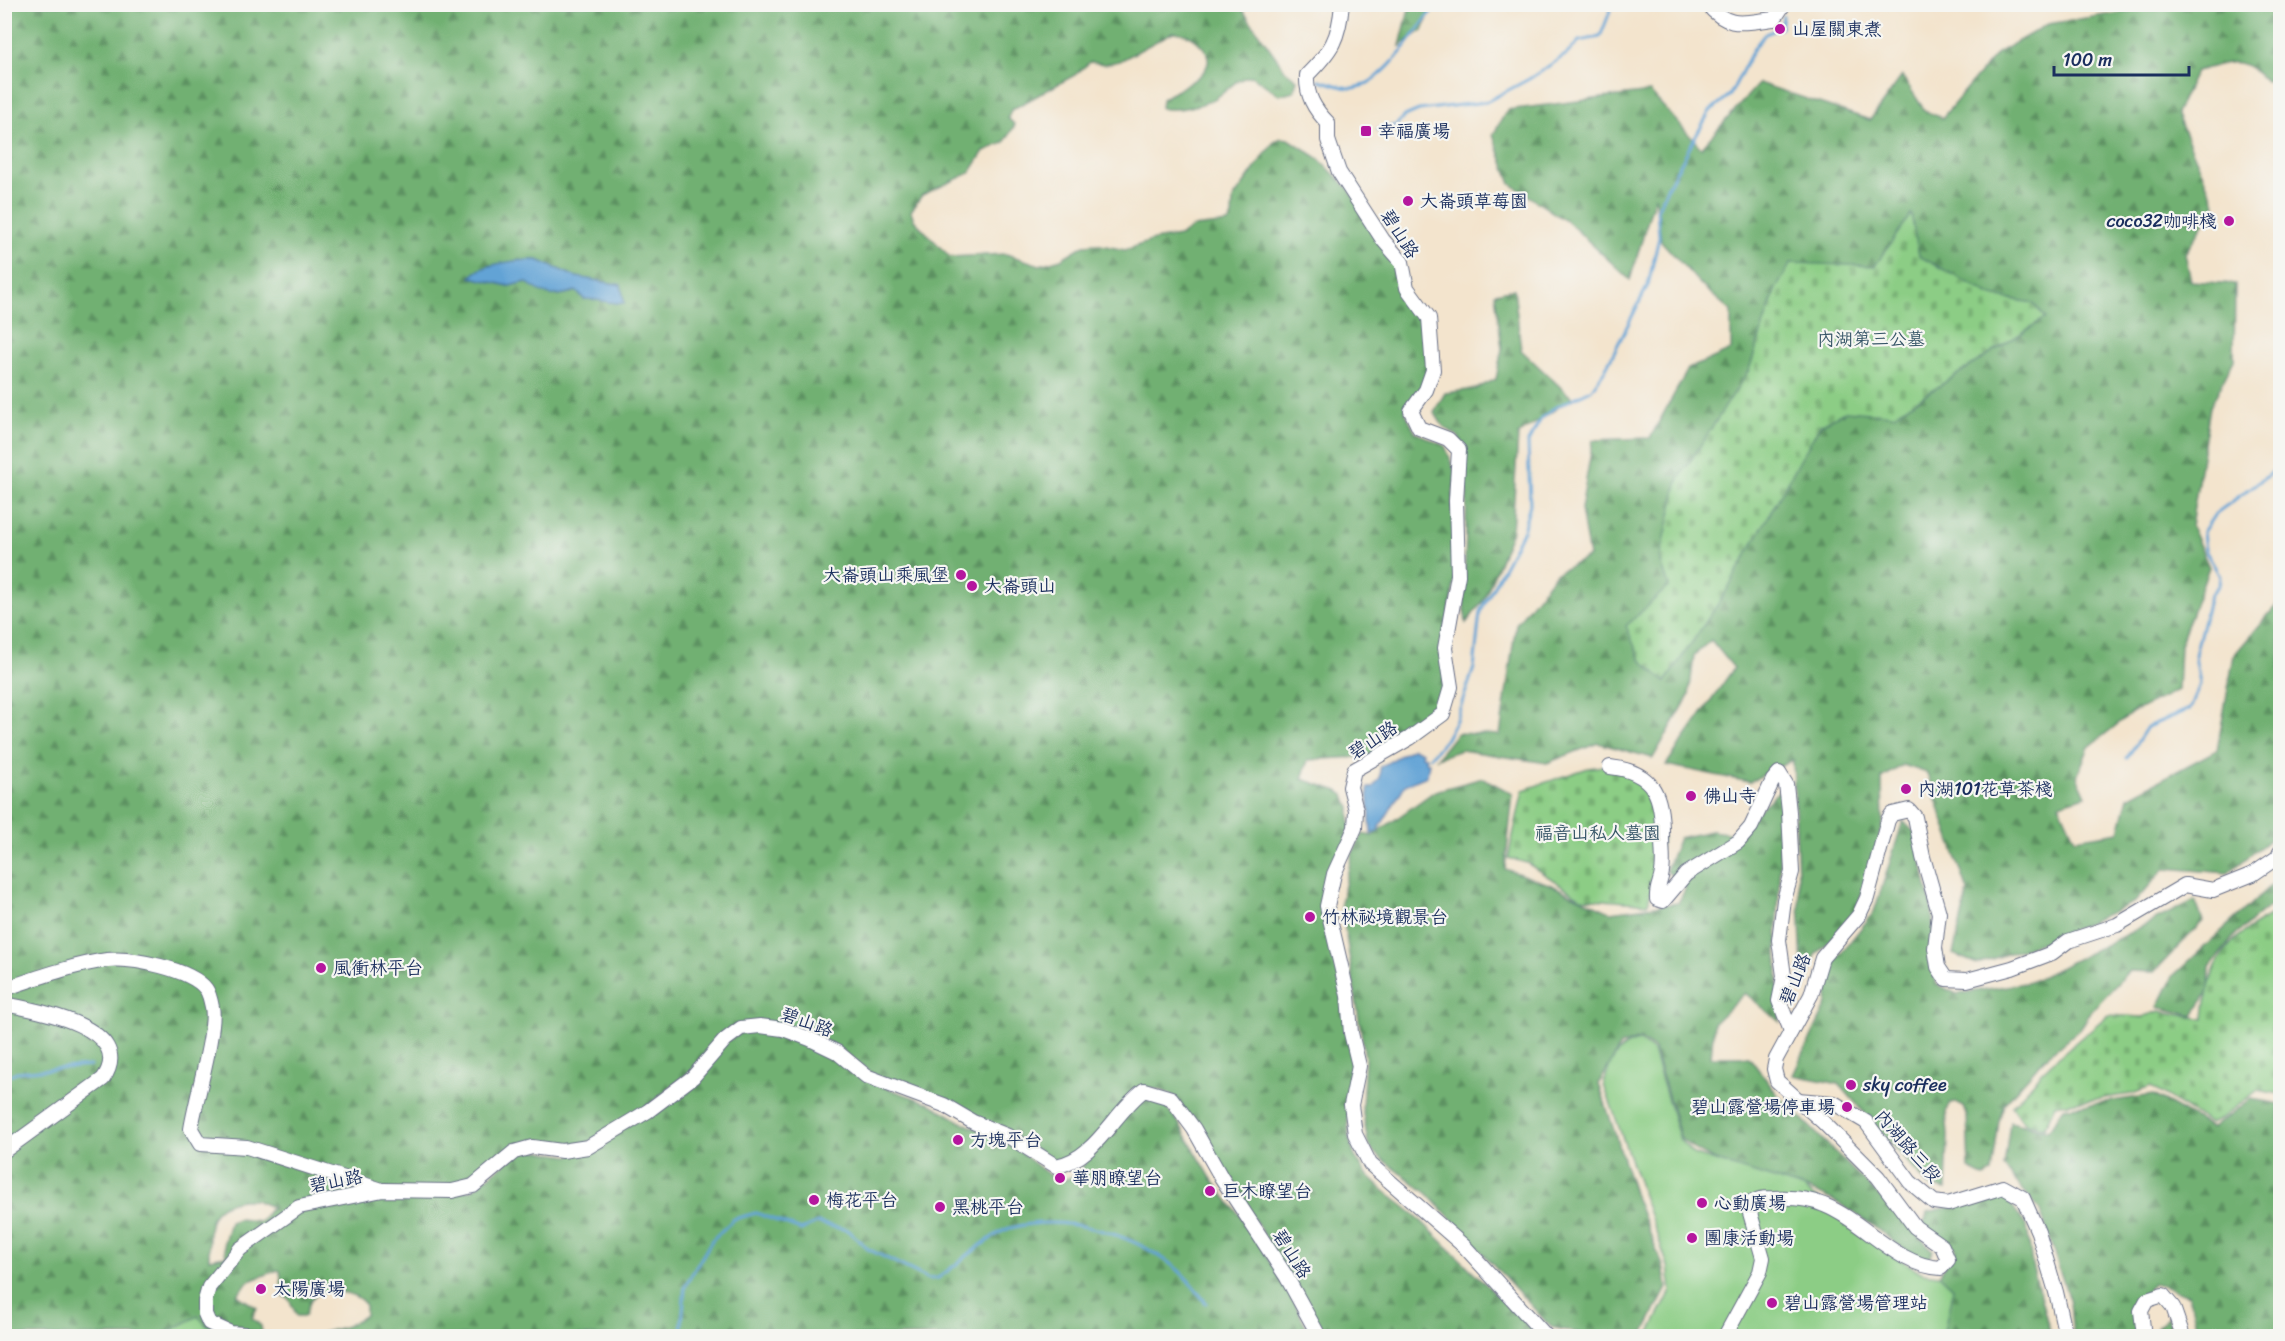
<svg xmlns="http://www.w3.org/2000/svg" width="2285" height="1341" font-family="Sriracha,'LXGW WenKai TC',sans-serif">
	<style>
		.forest { fill: url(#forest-firs); stroke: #467068; stroke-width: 1.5; fill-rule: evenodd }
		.cemetery { fill: url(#cemetery-stones); stroke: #547e72; stroke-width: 1.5 }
		.park { fill: #8ccd85; stroke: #547e72; stroke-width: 1.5 }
		.water { fill: #62a3d5; stroke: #3e699a; stroke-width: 1.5 }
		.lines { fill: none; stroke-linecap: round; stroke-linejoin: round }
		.stream { stroke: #62a3d5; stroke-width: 3 }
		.minor-casing { stroke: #676e85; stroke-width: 16 }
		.minor { stroke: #fff; stroke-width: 14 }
		.poi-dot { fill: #b5179e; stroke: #f6f6f2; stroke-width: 2 }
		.labels { text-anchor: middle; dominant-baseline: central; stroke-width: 4.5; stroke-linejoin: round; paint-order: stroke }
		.poi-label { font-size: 18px; fill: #1b2f5e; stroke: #f6f6f2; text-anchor: start }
		.street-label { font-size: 18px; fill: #1b2f5e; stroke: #f6f6f2 }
		.park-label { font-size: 18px; fill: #375668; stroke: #f6f6f2 }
	</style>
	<defs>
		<pattern id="forest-firs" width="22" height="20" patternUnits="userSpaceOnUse" patternTransform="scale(1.5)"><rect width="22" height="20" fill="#71b072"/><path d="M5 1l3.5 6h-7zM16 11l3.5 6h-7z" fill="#5c9061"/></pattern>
		<pattern id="cemetery-stones" width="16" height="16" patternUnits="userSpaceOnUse" patternTransform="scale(1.5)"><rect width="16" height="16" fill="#8ccd85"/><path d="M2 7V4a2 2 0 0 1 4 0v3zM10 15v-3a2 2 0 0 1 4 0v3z" fill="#78b075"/></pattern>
	</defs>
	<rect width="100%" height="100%" fill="#f6f6f2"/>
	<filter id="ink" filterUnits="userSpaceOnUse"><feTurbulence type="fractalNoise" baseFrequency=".0167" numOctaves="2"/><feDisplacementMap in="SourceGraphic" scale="12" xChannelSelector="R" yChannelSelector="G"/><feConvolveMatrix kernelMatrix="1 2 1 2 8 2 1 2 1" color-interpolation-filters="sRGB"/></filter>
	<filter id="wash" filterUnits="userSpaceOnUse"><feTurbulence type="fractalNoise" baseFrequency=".008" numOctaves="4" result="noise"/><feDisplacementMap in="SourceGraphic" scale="24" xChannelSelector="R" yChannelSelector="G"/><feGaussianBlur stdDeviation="1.35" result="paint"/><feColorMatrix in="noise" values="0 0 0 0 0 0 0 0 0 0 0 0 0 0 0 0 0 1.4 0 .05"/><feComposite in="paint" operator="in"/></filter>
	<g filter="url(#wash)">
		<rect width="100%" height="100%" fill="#f3e4cd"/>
		<g class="forest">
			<path d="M5,5h1234l46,65 12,9 -3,12 -15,4 -27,-19c-15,2 -21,11 -32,19 -12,10 -44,17 -59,13l1,-9c17,-12 63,-27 40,-53 -8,-9 -16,-13 -29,-14l-53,29 -15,3 -15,-2 -15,13 -64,35 -3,8 7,7 -11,18 -20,8 -14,22 -48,22 -11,16 3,9 36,37 56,-3 34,11 21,-6 23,-14 12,-1 29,6 29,-10 25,-4 14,-9 35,-4 4,-7 1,-17 40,-56 8,-5 8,1 29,19 31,31 21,39 28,39 4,21 6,13 18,24 2,50 -4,12 -19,24 10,21 30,14 11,27 -4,30 4,48 -1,29 -13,71 6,35 -6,22 -4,6 -66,42 -64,4 -6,19 36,12 6,4 6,13v20l-18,49 -8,39 18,71 9,64 1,29 -4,38 1,20 5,17 12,19 17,16 32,25 124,121h-216c-17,-19 -25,-45 -38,-67 -36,-58 -71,-115 -109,-171 -10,-7 -27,-13 -39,-9 -20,19 -54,74 -83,72l-46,-29 -31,-13 -34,-19 -68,-24 -35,-27 -13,-7 -32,-12 -40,-7 -18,3 -16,11 -29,33 -46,38 -59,35 -28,4 -30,-4 -19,7 -38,33 -44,5 -1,3 18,3 27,-4 46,-37 12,-3 39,6 18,-5 80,-50 32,-27 26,-31 18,-12 10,-2 57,13 24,11 38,30 57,20 34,20 43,18 42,33 16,6 12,-5 53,-68 16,-11 17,7 15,17 34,58 39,51 40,66 21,41h-997c19,-8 32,-6 51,-21v-11c-11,-14 -42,-17 -54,-5l-6,17h-8l-8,-17 -6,-3 -3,-25 -2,-1 -29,11 -12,14 20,13 -5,10 9,8 1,7 -46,3 -18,-19 -38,19h-155zM537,260l39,17 45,8 3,18c-14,1 -27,-6 -40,-4l-8,-8c-22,7 -30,5 -50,-9l-17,4 -38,-9c8,-13 50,-17 66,-17zM242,1200h13l17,7 -11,14 -23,-2 -8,3 -6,20 2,14 -17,3c0,-31 -5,-54 33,-59z"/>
			<path d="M1410,5h23l-10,25 -23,16z"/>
			<path d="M2142,5h138v65l-4,10 -11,1c-25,-28 -35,-18 -69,-10l-20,42 40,92 -31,48 6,28 44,3 -1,76 -24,47 -19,119 18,41 -29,78 -2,45 -45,22 -44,35 -12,29 9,20 -27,8 16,35 44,-7 9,-35 89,-47 17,-95 46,-54v222l-12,18 -40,32 -63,-5 -30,34 -86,38 -72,24 -24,-10 15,-63 -41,-118 -24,-8 -21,13 1,48 -29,92 -38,36 -13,38 -10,-232 -44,22 -83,-17 68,-97 -23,-28 -17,15 -5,41 -36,62 -55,-15 -51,20 -86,-13 -24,8 20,-25 43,2 16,-111 40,-51 33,-16 -8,-48 12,-69 57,-2 38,-69 43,-19v-39l-29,-25 -41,-45 -6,-45 -25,84 -60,-56 -59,-40 -18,-49 14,-25 143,-18 51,56 58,-65 111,37 32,-44 23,35 17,7 55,-65 51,-29 82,-13zM1918,256l74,40 41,7 12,15 -151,97 -48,-4 -26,14 -155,256 -25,-22 29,-73 -9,-27 10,-37 52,-106 27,-46 26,-79 16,-27 84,2z"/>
			<path d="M1514,289l7,61 51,48 -54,37 -6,96 -29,70 -17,22 -2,-18 3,-118 -8,-50 -16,-11 -9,-14 11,-19 31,-4 20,-10 6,-30 -7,-56z"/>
			<path d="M1483,778l30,16 -8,75 44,15 61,28 68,-9 8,-15 -20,-18 13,-32 32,-7 23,3 48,-46 -5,158 3,76 -35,-29 -31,30 -3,34h38l28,37 156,156 -4,8h-13c-32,-23 -66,-53 -104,-67 -40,-16 -98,-22 -131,-52l-27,-90 -14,-10 -20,7 -21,38 37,115 27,67 4,22 -25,48h-49l-42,-9 -123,-133 -55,-42 -5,-9 -6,-35 3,-50 -24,-155 11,-49 11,-20 9,2 63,-45z"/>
			<path d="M1903,821l13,13 16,76 4,74 21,10 74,-12 164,-82 8,21 -49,51 -25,-1 -36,38 -13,20 -35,29 -41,46 -5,17 -7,52 -7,4 -16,-8 -2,-54 -3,-8 -8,-4 -6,1 -4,6 2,26 -2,53 -18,-4 -89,-101 -46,-9 34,-71 2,-36 45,-56z"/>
			<path d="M2280,877v20l-44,37 -26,33 -1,22 -15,27 -36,-9 15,-31z"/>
			<path d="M2153,1095l59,33 39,-29 29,5v232h-81l-10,-41 -35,-12 -18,23 5,30h-68l-3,-34 -30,-92 -36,-43 6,-45 38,9 16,-23z"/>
			<path d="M2006,1198l21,28 5,39 19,71h-293l3,-3 35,3 157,-48 -14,-13 17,-26 -33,-24 5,-13 47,-11z"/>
			<path d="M2168,1318l4,18h-13l-2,-10z"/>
		</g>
		<g class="cemetery">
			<path d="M1911,214l8,42 73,40 41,7 12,15 -151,97 -48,-4 -26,14 -96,170 -59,87 -25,-23 -14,-33 43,-40 -9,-27 18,-79 71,-110 26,-79 16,-28 84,3z"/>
			<path d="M1603,766l29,2 16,15 15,54 -15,67 -67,-6 -54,-35 -19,-5 15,-68 65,-22z"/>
			<path d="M2280,911v183l-22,-4 -39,30 -9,4 -59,-37 -19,7 -77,11 -11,23 -20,-5 -12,-17 38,-42 58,-49 34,2 18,-6 44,8c4,-58 24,-84 76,-108z"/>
		</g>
		<g class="park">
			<path d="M1640,1041l13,10 27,89 13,14 110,34 91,68 29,17 16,2 14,13 -10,47 -147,1 -35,-3 -3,3h-110l23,-45 -3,-25 -64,-181c4,-21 14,-41 36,-44z"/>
			<path d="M198,1316l18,20h-56z"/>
		</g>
		<g class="water">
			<path d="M537,260l39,17 45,8 3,18c-14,1 -27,-5 -40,-4l-8,-8c-24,7 -29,6 -50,-9l-17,4 -38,-9c9,-14 49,-17 66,-17z"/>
			<path d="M1413,748l9,4 -1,4 5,1 -1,4 4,1 -2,14 -22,9 -28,47 -6,2 -3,-46 5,-1 7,-9v-11z"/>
		</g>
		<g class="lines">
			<g class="stream">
				<path d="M1319,80c10,2 22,8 32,8 32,0 67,-60 86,-84"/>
				<path d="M1378,130l18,-5 9,-9 14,-6 67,-8 43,-23 38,-25 12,-13 21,-4 13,-33"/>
				<path d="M1430,757l15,-17 11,-20 18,-52 6,-56 43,-81 7,-27 -2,-62 13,-23 13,-11 37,-18 14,-20 43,-85 11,-48 -2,-27 11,-24 42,-75 20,-16 24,-47 11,-14 16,-6 2,-12"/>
				<path d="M2127,758l20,-31 43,-18 10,-25 -5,-29 15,-60 9,-10 1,-9 -15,-26 -2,-18 12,-18 59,-43 6,-31"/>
				<path d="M4,1079l12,-7 74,-6"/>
				<path d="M681,1336l4,-50 27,-46 22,-21 22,-6 45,17 16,-7 31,7 20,19 61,30 9,-1c16,-11 56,-46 72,-50 54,-14 119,4 162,37 14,10 24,25 34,38"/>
			</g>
		</g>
	</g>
	<g filter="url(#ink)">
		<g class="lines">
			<defs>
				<g id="minor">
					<path d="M1342,4c-3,35 -10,46 -35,71 -1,20 7,34 21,48v17l11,32 44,68 19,22 5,26 22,30 4,52 -7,20 -15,21 8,17 29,11 11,11 -3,51 2,74 -13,73 6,39 -8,27 -33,24 -56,32 -4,17 6,23 -1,18 -21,46 -7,32 21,90 3,37 8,33 -8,39 4,29 15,30 95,83 81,89"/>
					<path d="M1707,4c22,26 37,18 67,15l10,-15"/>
					<path d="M1610,767c46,5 53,31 52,72 0,11 2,23 0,33 -1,10 -6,16 -5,27l6,2 23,-27 52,-32 13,-15 22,-47 6,-7 7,11 3,28 3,60 -8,28 -5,40 5,36 -5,25 12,30"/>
					<path d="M4,989c33,-11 68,-24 103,-29 24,-3 84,9 99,29 3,4 5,13 6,18 5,21 -17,95 -21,122l9,15 47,3 132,42"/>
					<path d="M4,1004c33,6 134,24 99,75l-99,72"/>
					<path d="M1798,1100l36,3 32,19 44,60 24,20 14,2 55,-17 20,11 15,34 18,60 10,44"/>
					<path d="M271,1336l-40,-3 -22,-10 -4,-9v-13l4,-14 31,-38 59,-42 84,-17 69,1 21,-5 41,-34 18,-5 30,4 26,-4 60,-36 45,-34 32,-37 16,-12 19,-2 23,3 27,10 27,13 29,24 78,29 29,17 35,14 48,30c40,-7 58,-54 88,-76l27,8 23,31 27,48 65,99 33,60"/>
					<path d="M1725,1336l35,-64 3,-14 -15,-52c6,-8 16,-8 26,-8 16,-1 34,0 50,7 40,16 72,61 117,63l7,-8 -6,-14 -27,-19 -37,-50 -55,-55 -46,-41 -3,-12 2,-10 35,-64 11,-37 37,-43 8,-17 21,-78 4,-6 17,-4 6,7 8,40 16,56 -4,35 3,19 8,12 21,1 45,-12 40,-15 16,-12 49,-16 68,-40 28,5 40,-16 25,-17 2,-5"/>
					<path d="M2144,1336l-3,-25 6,-11 16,-5 10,12 10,29"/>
				</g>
			</defs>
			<use href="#minor" class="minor-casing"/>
			<use href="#minor" class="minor"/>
		</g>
	</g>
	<g class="poi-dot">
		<circle cx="1780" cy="29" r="6"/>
		<rect x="1360" y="125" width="12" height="12" rx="3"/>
		<circle cx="1408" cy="201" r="6"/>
		<circle cx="2229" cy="221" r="6"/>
		<circle cx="961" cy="575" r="6"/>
		<circle cx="972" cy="586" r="6"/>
		<circle cx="1906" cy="789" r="6"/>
		<circle cx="1691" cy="796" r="6"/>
		<circle cx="1310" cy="917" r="6"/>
		<circle cx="321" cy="968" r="6"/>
		<circle cx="1851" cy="1085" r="6"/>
		<circle cx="1847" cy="1107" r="6"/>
		<circle cx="958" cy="1140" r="6"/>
		<circle cx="1060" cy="1178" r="6"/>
		<circle cx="1210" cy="1191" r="6"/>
		<circle cx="814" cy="1200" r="6"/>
		<circle cx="1702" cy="1203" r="6"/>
		<circle cx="940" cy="1207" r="6"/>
		<circle cx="1692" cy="1238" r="6"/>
		<circle cx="261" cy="1289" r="6"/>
		<circle cx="1772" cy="1303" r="6"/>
	</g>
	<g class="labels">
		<g class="poi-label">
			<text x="1792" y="29">山屋關東煮</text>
			<text x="1378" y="131">幸福廣場</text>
			<text x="1420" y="201">大崙頭草莓園</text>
			<text x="2217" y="221" text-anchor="end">coco32咖啡棧</text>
			<text x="949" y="575" text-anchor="end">大崙頭山乘風堡</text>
			<text x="984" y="586">大崙頭山</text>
			<text x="1918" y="789">內湖101花草茶棧</text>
			<text x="1703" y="796">佛山寺</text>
			<text x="1322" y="917">竹林祕境觀景台</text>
			<text x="333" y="968">風衝林平台</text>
			<text x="1863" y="1085">sky coffee</text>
			<text x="1835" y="1107" text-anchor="end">碧山露營場停車場</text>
			<text x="970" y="1140">方塊平台</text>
			<text x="1072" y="1178">華朋瞭望台</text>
			<text x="1222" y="1191">巨木瞭望台</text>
			<text x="826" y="1200">梅花平台</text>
			<text x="1714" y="1203">心動廣場</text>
			<text x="952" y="1207">黑桃平台</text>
			<text x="1704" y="1238">團康活動場</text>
			<text x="273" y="1289">太陽廣場</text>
			<text x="1784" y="1303">碧山露營場管理站</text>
		</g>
		<g class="street-label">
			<text transform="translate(1400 234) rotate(58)">碧山路</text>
			<text transform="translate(1373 740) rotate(-33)">碧山路</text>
			<text transform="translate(1795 979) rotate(-68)">碧山路</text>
			<text transform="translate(807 1022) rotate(20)">碧山路</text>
			<text transform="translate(1908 1146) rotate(49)">內湖路三段</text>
			<text transform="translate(336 1181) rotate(-11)">碧山路</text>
			<text transform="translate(1292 1254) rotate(58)">碧山路</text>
		</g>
		<g class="park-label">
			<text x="1871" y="339">內湖第三公墓</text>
			<text x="1598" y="833">福音山私人墓園</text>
		</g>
	</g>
	<rect width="2285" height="1341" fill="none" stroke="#f6f6f2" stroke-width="24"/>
	<path d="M2054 66v9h135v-9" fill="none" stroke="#1b2f5e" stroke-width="3"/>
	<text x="2063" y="66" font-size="18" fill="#1b2f5e" stroke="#f6f6f2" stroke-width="4.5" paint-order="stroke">100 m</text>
</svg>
